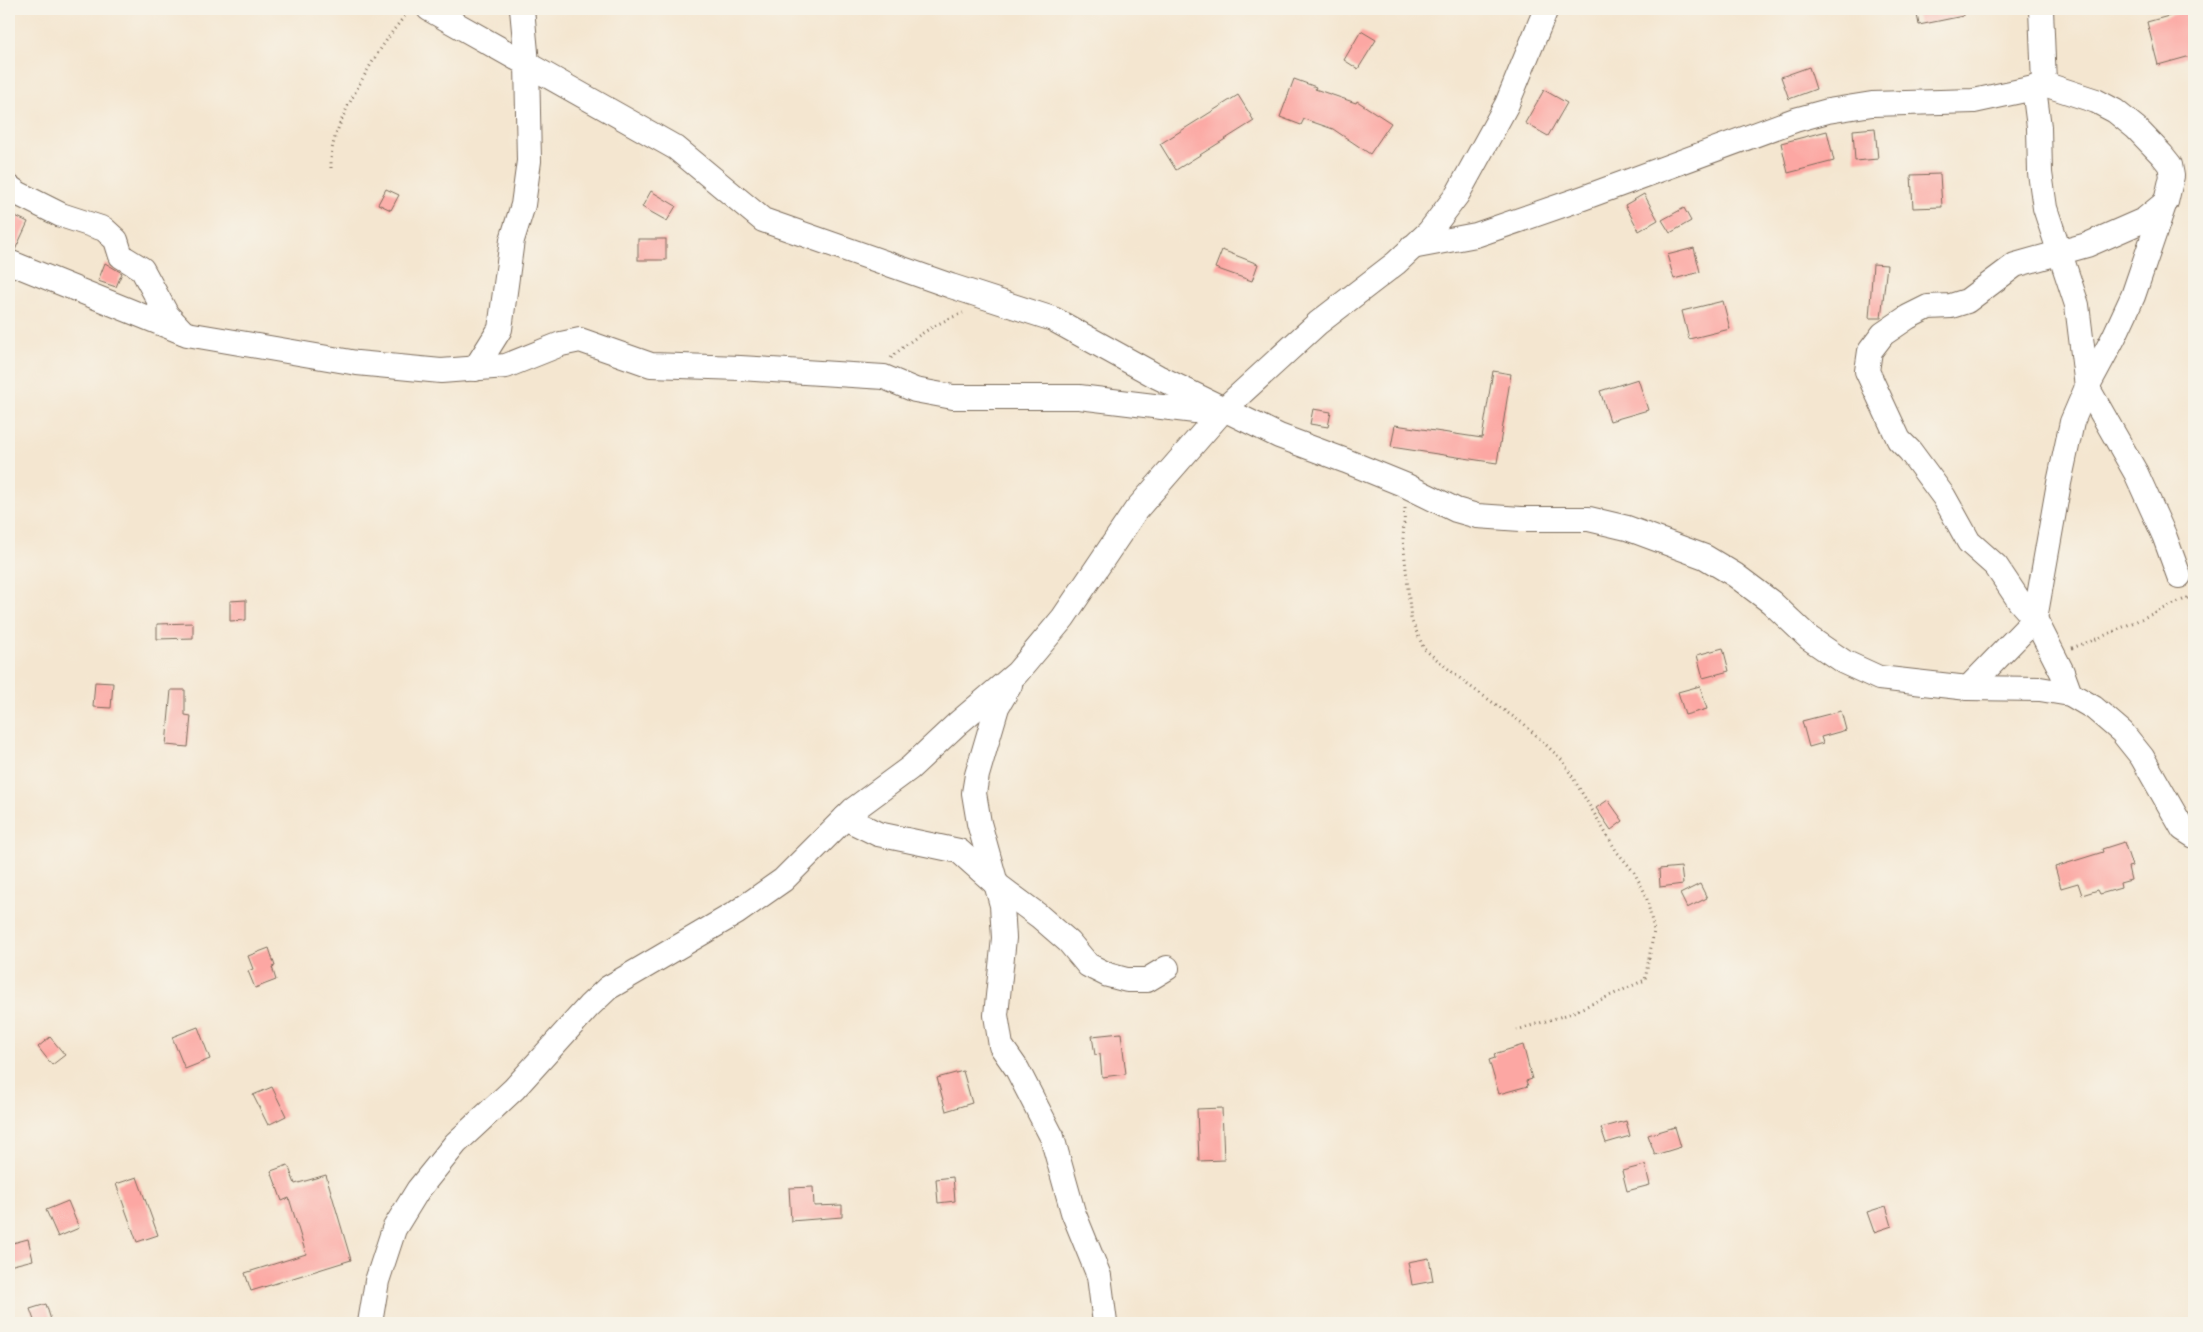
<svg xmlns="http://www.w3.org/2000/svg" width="2203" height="1332" font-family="'IM FELL Double Pica',serif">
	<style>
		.building { fill: #fca7a3 }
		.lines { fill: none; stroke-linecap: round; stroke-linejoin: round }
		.minor-casing { stroke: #7c6c5c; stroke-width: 26 }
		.path { stroke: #7c6c5c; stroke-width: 3; stroke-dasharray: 1 4; stroke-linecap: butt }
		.minor { stroke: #fff; stroke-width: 24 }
	</style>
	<rect width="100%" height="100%" fill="#f7f3e8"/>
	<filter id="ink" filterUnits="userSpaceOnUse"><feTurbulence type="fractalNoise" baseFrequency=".02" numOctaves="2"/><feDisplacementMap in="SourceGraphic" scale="10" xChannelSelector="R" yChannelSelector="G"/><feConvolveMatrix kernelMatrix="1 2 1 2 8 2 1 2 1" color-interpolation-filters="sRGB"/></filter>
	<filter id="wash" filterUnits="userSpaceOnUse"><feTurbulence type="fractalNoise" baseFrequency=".0096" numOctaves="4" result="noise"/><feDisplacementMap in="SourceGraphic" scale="20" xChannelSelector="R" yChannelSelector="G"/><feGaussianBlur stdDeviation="1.12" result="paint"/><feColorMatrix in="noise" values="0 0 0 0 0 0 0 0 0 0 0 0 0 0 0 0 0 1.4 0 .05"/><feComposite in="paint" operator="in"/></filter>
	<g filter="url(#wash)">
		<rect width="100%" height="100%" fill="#f4e6d0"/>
		<g id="blocks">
			<g class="building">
				<path d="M1916,9h46l1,7 -44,9z"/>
				<path d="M2194,9v46l-36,10 -11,-43z"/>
				<path d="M1361,31l15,9 -18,29 -14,-9z"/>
				<path d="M1809,67l7,22 -27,10 -8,-22z"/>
				<path d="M1294,79l22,8 -1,2 41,14 1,-2 34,22 -21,31 -37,-25 -29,-10 -3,6 -21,-8z"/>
				<path d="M1544,90l23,13 -19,33 -23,-13z"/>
				<path d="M1238,95l16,26 -78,49 -16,-26z"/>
				<path d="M1875,128l3,31 -23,2 -2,-31z"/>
				<path d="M1827,131l7,30 -46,12 -7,-30z"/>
				<path d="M1940,174l2,33 -29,1 -2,-33z"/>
				<path d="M386,189l13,6 -8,15 -13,-6z"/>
				<path d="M651,191l25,15 -9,15 -25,-14z"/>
				<path d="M1644,194l14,26 -19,11 -14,-26z"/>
				<path d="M1684,208l7,13 -21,12 -8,-13z"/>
				<path d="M9,213l19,9 -13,28 -6,-1z"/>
				<rect x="638" y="239" width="28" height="21"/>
				<path d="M1694,248l6,24 -26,7 -7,-24z"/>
				<path d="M1222,250l36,14 -6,17 -37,-13z"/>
				<path d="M105,263l17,10 -6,14 -18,-6z"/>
				<path d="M1873,264l14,1 -6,53h-12z"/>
				<path d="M1723,301l7,28 -41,10 -7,-28z"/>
				<path d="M1493,371l18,3 -14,89 -106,-16 4,-22 87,13z"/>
				<path d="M1638,379l10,31 -38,11 -10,-30z"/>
				<path d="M1313,409l18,3 -3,15 -18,-3z"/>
				<path d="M246,600v20l-16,1v-20z"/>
				<path d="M193,623v15l-36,1v-15z"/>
				<path d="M1723,648l6,23 -26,7 -6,-23z"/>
				<path d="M95,682l18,1 -2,25 -18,-1z"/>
				<path d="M1700,686l7,23 -22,6 -7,-23z"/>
				<path d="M171,690h14v25l6,1 -3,31 -22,-2z"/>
				<path d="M1841,711l5,19 -25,7 2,6 -14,4 -7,-26z"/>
				<path d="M1608,800l15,21 -12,9 -15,-22z"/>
				<path d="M2124,842l8,24 -4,1 3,13 -11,3 1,5 -21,6 -2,-4 -16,5 -4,-12 -17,5 -6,-21 48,-15 -1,-3z"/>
				<path d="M1681,867l2,17 -23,3 -1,-18z"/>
				<path d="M1700,884l7,14 -20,10 -7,-14z"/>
				<path d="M269,948l6,18 -3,1 4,13 -21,8 -7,-17 5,-2 -5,-13z"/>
				<path d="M198,1027l12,32 -25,10 -13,-32z"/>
				<path d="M1121,1033l5,41 -24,3 -2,-23 -5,1 -3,-19z"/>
				<path d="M50,1037l15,18 -13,10 -14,-18z"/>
				<path d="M1523,1045l9,34 -6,2 2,5 -29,8 -10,-34 6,-2 -1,-4z"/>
				<path d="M963,1071l9,32 -26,8 -9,-33z"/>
				<path d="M272,1087l14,29 -18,9 -15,-30z"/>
				<path d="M1222,1108l2,52 -25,1 -2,-52z"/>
				<path d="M1626,1121l4,15 -24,7 -5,-15z"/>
				<path d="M1675,1127l6,20 -26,8 -7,-20z"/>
				<path d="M288,1165l7,19 31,-9 25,85 -100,31 -6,-18 61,-19 -17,-56 -7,3 -11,-30z"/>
				<path d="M1645,1165l5,20 -23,6 -5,-20z"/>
				<path d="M137,1177l21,58 -21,7 -21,-58z"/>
				<path d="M953,1177l2,24 -17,2 -2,-24z"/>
				<path d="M813,1187l1,19 28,-1v12l-51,4 -2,-33z"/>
				<path d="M68,1201l11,27 -21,9 -12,-27z"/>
				<path d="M1886,1206l6,20 -18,6 -7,-20z"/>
				<path d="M28,1239l5,21 -24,6v-22z"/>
				<path d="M1429,1258l4,23 -21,4 -4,-23z"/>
				<path d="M46,1304l6,19h-17l-5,-14z"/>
			</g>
		</g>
	</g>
	<g filter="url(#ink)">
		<use href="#blocks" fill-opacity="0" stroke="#7c6c5c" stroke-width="1"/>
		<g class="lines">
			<defs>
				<g id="minor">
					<path d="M429,9l247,139 87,72 188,66 102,33 105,58 121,59 67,25 59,24 51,25 21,6 44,3h68l38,9 78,29 30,18 36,27 38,36 35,24 35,16 89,10 72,1 30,5 24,14 28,24 20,25 41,72 11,7"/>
					<path d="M2044,84l52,17 19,10 21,17 26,27 8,10 2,11 -6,26 -22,18 -57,25 -72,20 -48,36 -16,5 -23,1 -20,10 -25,17 -13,17 -3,20 32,69 11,11 34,46 25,45 27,24 24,36 15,17 27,53 8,22"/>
					<path d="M2034,88l5,39 1,46 5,35 32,97 10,82 49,86 28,62 15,41"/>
					<path d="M9,187l10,7 42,21 43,14 12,11 5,16 21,13 25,46 16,17"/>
					<path d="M1412,247l64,-12 107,-37 212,-78 33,-9 44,-7 102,-3 60,-13 10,-4 -3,-75"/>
					<path d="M9,262l178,72 170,29 84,8 65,-5 55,-22 19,-4 71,25 89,3 144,9 31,13 38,7h126l116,14 25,-1"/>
					<path d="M475,369l25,-40 12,-89 11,-35 6,-44 -2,-98 -5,-54"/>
					<path d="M1010,685l-13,22 -20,68 -3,18 5,30 23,82 2,33 -8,77 5,31 16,23 35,68 21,75 26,64 6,47"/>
					<path d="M1968,688l67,-69 24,-136 13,-61 15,-35 27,-50 19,-41 32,-94"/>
					<path d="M845,818l33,16 81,17 37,33 43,32 30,26 19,23 20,10 19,5h20l20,-12"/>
					<path d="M370,1323l7,-42 17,-52 24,-39 38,-47 58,-54 75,-83 19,-18 128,-75 47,-33 70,-70 57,-42 47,-44 60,-51 46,-55 73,-108 88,-101 94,-86 78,-60 33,-31 28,-37 50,-91 39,-95"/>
				</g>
			</defs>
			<use href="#minor" class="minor-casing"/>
			<g class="path">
				<path d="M331,168c0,-7 0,-16 2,-23 6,-31 54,-113 77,-134"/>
				<path d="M891,358c21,-20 45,-35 72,-45"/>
				<path d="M1405,508l-2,31 8,80 13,30 44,36 57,40 38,36 54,91 17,20 12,23 8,36 -9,49 -76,34 -52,16"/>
				<path d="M2072,648l27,-10 95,-43"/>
			</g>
			<use href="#minor" class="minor"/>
		</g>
	</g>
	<rect width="2203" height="1332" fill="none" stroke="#f7f3e8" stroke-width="30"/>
</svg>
